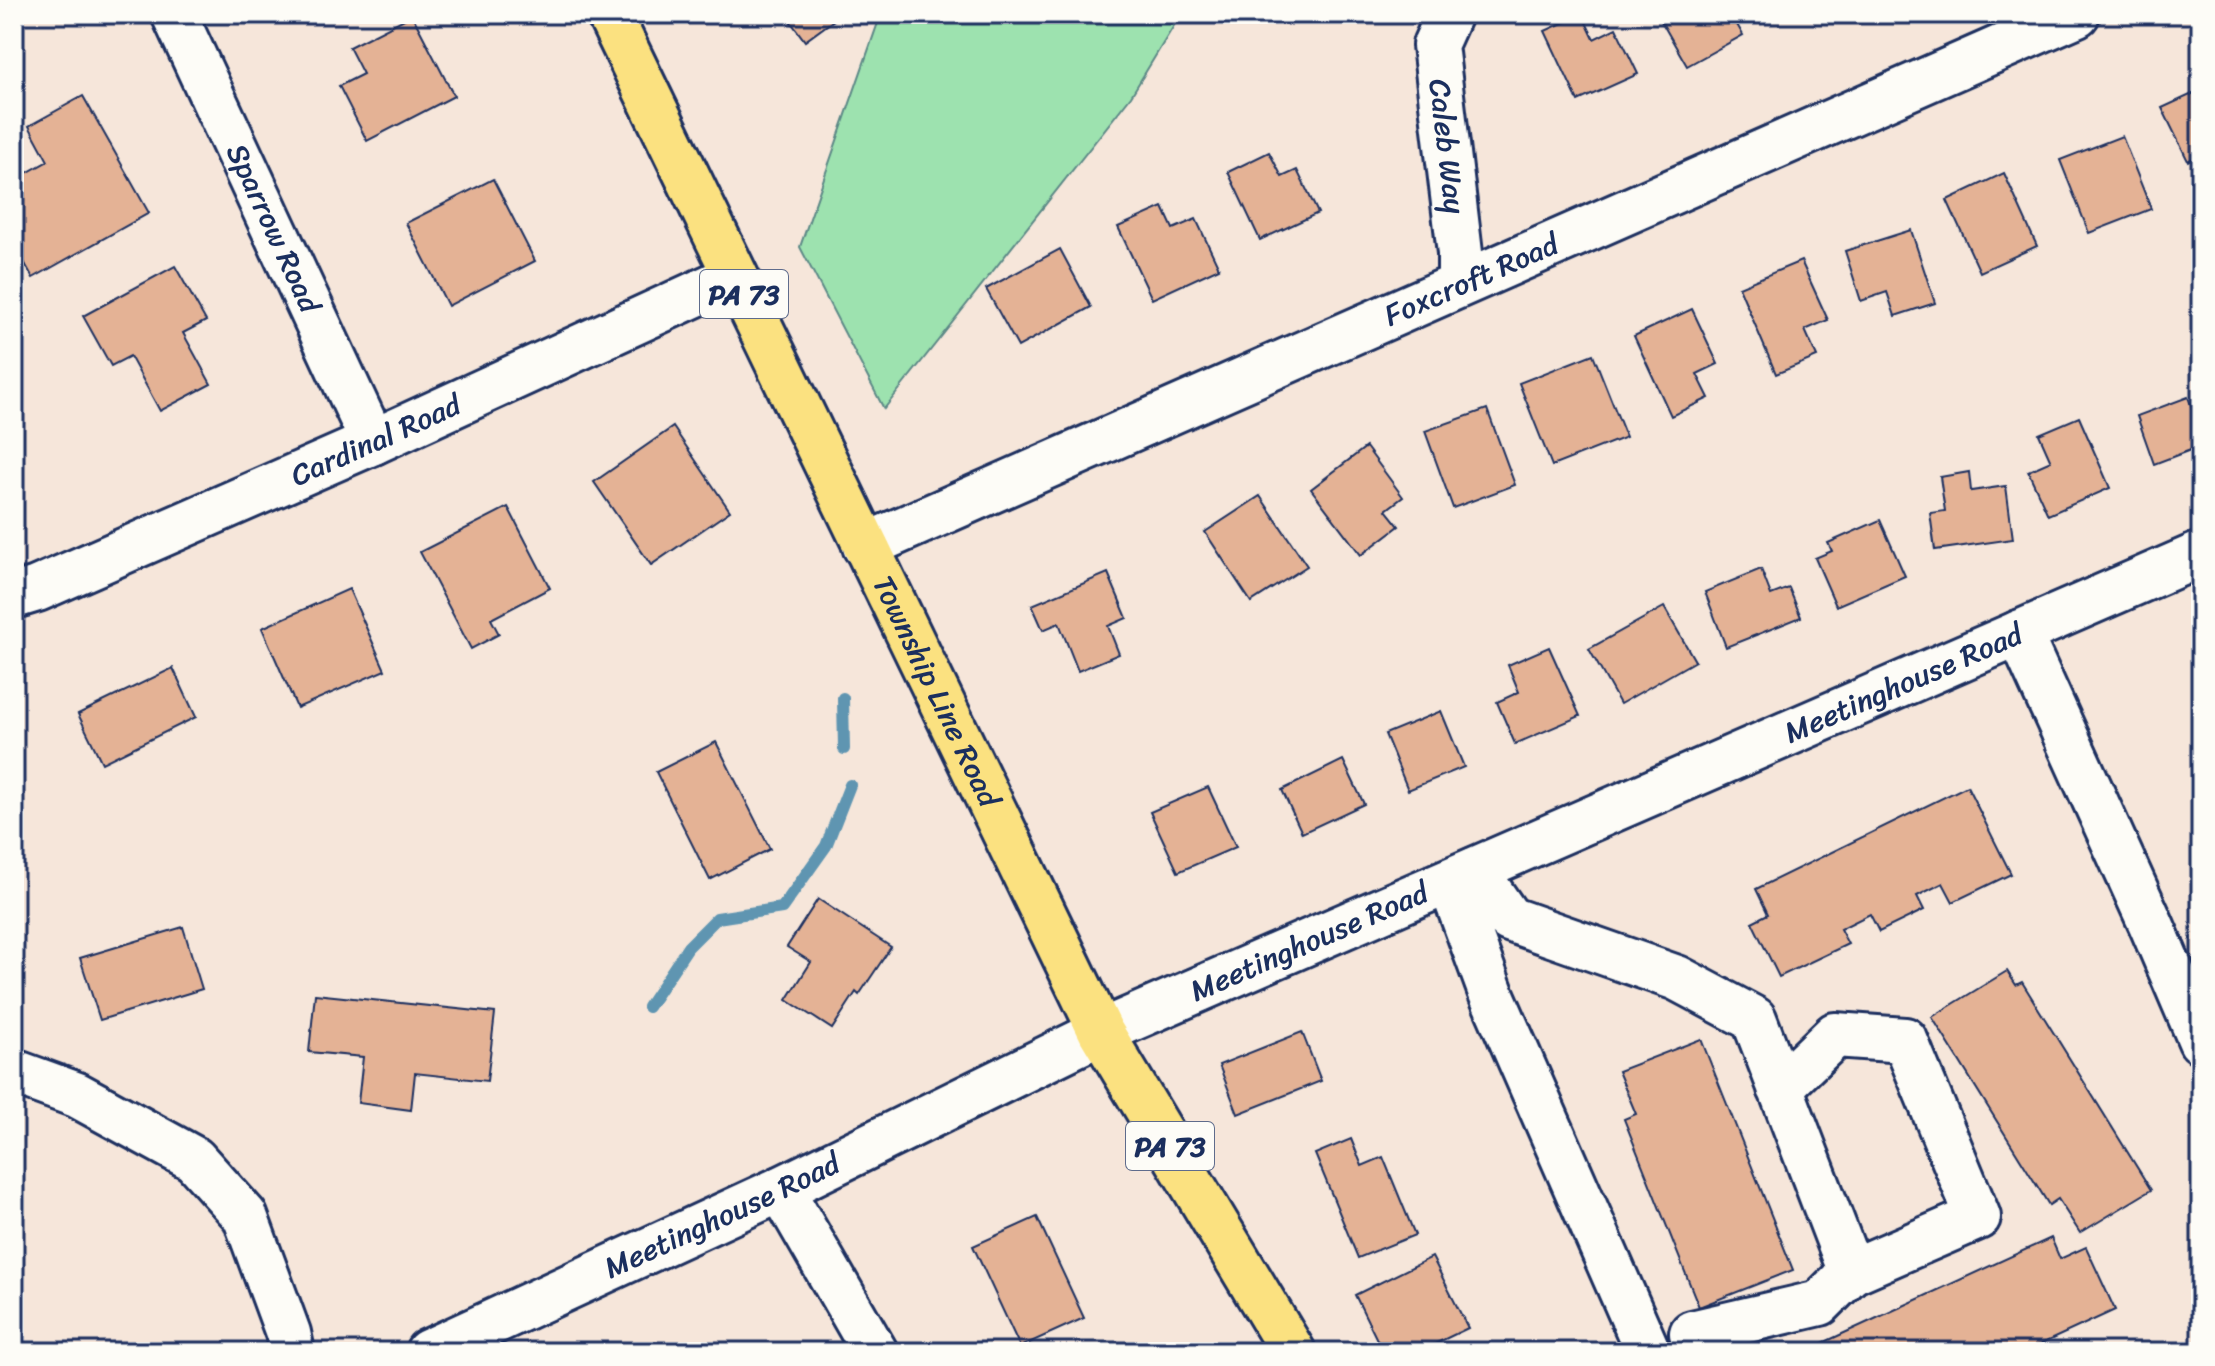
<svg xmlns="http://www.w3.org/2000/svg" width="2215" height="1366" font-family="Sriracha,sans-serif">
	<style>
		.green { fill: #9de2af; stroke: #5c8886; stroke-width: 2 }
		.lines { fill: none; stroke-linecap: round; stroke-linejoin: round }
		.stream { stroke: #5e95b1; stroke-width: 12 }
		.building { fill: #e4b295; stroke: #1b2f5e; stroke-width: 2 }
		.minor-casing { stroke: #1b2f5e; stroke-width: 50 }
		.major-casing { stroke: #1b2f5e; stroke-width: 50 }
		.minor { stroke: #fdfcf7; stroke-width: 44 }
		.major { stroke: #fbe180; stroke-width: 44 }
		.labels { text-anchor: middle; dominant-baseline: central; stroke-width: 7; stroke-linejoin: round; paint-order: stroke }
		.shield { fill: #fdfcf7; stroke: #5f6c8c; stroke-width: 2 }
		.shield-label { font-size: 28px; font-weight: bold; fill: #1b2f5e }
		.street-label { font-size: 30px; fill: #1b2f5e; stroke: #fdfcf7 }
	</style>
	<rect width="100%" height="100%" fill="#f6e6da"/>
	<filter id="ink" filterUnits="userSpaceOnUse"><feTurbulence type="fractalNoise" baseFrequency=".0125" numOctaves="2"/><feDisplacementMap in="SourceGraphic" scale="16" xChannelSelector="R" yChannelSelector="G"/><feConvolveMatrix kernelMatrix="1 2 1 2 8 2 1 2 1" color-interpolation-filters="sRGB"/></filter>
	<g filter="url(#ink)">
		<path class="green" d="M881,14h300l-50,82 -247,313 -84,-162z"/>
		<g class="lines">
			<g class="stream">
				<path d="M843,698l1,51"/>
				<path d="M648,1007l40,-60 29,-29 65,-10 44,-62 24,-61"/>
			</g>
		</g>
		<g class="building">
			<path d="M785,14h57l-37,27z"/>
			<path d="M1582,14l12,25 22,-11 22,46 -60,27 -33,-70z"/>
			<path d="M1657,14h74l12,21 -56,31z"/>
			<path d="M412,15l42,81 -87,45 -28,-55 24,-12 -14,-27z"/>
			<path d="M2201,90v64l-13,7 -26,-53z"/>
			<path d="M83,96l66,117 -116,65 -19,-34v-64l34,-19 -19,-35z"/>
			<path d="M2122,136l29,73 -62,24 -29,-73z"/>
			<path d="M1269,152l13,25 15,-7 21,43 -58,27 -32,-68z"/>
			<path d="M2004,173l33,73 -57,26 -33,-72z"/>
			<path d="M493,179l42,82 -87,45 -42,-83z"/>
			<path d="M1163,207l10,22 23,-10 23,49 -67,31 -34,-72z"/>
			<path d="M1911,230l24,73 -40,13 -8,-24 -26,9 -16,-50z"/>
			<path d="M1060,249l31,58 -73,40 -32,-58z"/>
			<path d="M1801,261l27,59 -23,10 12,27 -41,17 -37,-87z"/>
			<path d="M175,266l31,55 -23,12 28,51 -51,27 -30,-55 -19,10 -28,-50z"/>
			<path d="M1692,309l26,55 -21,10 12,24 -38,18 -37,-80z"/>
			<path d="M1593,354l33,83 -74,29 -33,-83z"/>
			<path d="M2188,397l13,34v15l-47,18 -17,-48z"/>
			<path d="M1487,409l28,76 -62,23 -28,-77z"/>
			<path d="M2079,417l31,71 -62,27 -20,-44 23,-10 -12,-27z"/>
			<path d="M673,427l57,84 -79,54 -57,-83z"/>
			<path d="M1366,447l37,50 -17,13 13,16 -38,29 -50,-66z"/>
			<path d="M1969,472l2,19 35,-5 7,53 -78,11 -5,-37 15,-2 -5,-34z"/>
			<path d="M1260,496l47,70 -56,36 -46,-70z"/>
			<path d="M508,507l42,81 -59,31 8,15 -28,15 -51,-97z"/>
			<path d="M1880,520l25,56 -69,30 -21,-48 17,-7 -4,-8z"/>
			<path d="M1761,569l10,26 18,-7 12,29 -75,30 -21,-55z"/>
			<path d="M1108,573l19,45 -19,8 11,28 -41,17 -19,-48 -16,7 -11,-25z"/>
			<path d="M349,589l36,81 -88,38 -35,-80z"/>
			<path d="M1664,607l31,54 -75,43 -31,-55z"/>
			<path d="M1549,647l31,69 -65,28 -18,-42 22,-10 -11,-27z"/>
			<path d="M173,668l23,49 -94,46 -24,-49z"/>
			<path d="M1441,711l23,56 -56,23 -23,-56z"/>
			<path d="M14,731l6,102h-6z"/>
			<path d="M716,742l54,107 -60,31 -54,-108z"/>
			<path d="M1343,760l21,44 -62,29 -20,-43z"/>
			<path d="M1967,786l44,88 -58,28 -10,-19 -26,13 7,14 -45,22 -9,-18 -30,15 8,15 -69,33 -27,-55 16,-8 -12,-25z"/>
			<path d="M1208,787l28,60 -58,25 -28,-60z"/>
			<path d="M818,899l73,48 -32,48 -3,-3 -24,37 -45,-29 24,-38 -24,-15z"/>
			<path d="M183,927l19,62 -102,31 -20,-62z"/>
			<path d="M2007,971l9,14 6,-3 129,208 -71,43 -22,-34 -9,6 -117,-188z"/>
			<path d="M315,994l180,19 -8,68 -72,-8 -4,37 -53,-7 5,-46 -54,-5z"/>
			<path d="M1302,1032l19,49 -83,33 -19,-49z"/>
			<path d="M1701,1039l92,231 -94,37 -75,-188 12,-5 -18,-43z"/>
			<path d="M1351,1139l11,27 21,-9 32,78 -57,23 -43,-104z"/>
			<path d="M1037,1217l47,101 -64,29 -47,-101z"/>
			<path d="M2051,1238l9,21 26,-12 29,63 -91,42h-221z"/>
			<path d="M1432,1257l36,71 -50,24h-35l-28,-57z"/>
		</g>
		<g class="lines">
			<defs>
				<g id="minor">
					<path id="s1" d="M174,14l199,428"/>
					<path id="s2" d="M1449,14l-14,31 25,208v30"/>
					<path id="s3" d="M865,546l1212,-532"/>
					<path id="s4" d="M14,596l23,-7 336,-147 362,-166"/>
					<path d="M2019,633l132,291 50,117"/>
					<path d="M1475,870l34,49 168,59 77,41 97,253 127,-55 -73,-177 -70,-5 -55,53"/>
					<path d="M1450,881l41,112 157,359"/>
					<path d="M14,1072l63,23 117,64 51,57 43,117 4,19"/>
					<path d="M781,1189l94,163"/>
					<path d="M1692,1333l128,-30 31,-31"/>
					<path id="s5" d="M428,1352l353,-163 320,-157 1100,-478"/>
				</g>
				<g id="major">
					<path id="s6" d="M609,14l492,1018 192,320"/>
				</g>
			</defs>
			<use href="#minor" class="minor-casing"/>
			<use href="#major" class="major-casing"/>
			<use href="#minor" class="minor"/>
			<use href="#major" class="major"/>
		</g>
	</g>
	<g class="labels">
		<g class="shield">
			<rect x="700" y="270" width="88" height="48" rx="6"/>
			<rect x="1126" y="1122" width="88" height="48" rx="6"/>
		</g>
		<g class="shield-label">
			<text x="744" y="294">PA 73</text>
			<text x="1170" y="1146">PA 73</text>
		</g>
		<g class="street-label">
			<text stroke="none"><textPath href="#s2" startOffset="136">Caleb Way</textPath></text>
			<text stroke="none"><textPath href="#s1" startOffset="236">Sparrow Road</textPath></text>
			<text stroke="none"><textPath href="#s3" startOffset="662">Foxcroft Road</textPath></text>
			<text stroke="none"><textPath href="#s4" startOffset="394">Cardinal Road</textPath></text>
			<text stroke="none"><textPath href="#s5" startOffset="1620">Meetinghouse Road</textPath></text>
			<text stroke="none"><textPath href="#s6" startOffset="752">Township Line Road</textPath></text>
			<text stroke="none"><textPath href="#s5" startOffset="972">Meetinghouse Road</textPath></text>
			<text stroke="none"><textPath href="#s5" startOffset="324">Meetinghouse Road</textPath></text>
		</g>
	</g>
	<rect width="2215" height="1366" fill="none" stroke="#fdfcf7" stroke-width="48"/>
	<rect x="24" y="24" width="2167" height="1318" fill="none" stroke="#1b2f5e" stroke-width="3" filter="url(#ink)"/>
</svg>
